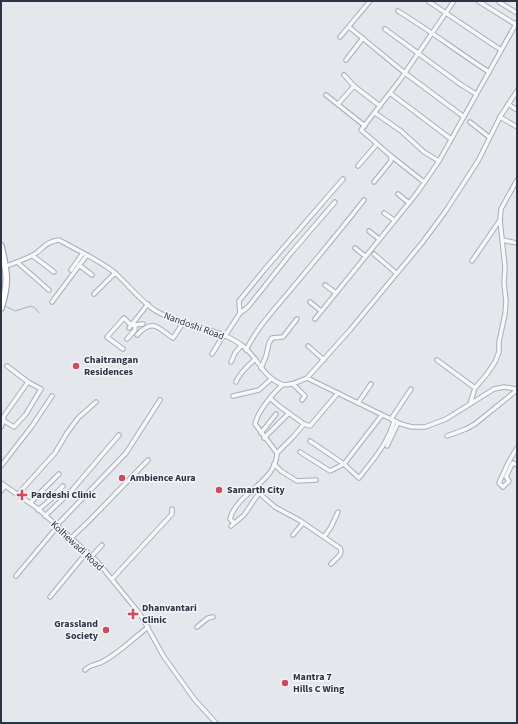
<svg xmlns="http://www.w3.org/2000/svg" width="518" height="724" font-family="'Source Sans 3',sans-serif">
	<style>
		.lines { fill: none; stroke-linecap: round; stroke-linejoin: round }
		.stream { stroke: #9fb4cc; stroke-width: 1 }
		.street-casing { stroke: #a9aeb7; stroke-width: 5.5 }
		.primary-casing { stroke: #a3abb8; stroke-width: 8 }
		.street { stroke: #f7f8fa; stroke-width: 3.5 }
		.primary { stroke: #fff; stroke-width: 5.5 }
		.poi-dot { fill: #d1495b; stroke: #f4f6f9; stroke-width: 1.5 }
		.labels { text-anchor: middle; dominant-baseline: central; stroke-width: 3; stroke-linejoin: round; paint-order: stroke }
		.street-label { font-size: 10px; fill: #2b3445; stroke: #f4f6f9 }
		.poi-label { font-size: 10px; font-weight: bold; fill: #2b3445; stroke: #f4f6f9; text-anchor: start }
	</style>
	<rect width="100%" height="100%" fill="#e4e7ec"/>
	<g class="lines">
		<path class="stream" d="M3,305l12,6 16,-5 4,2 4,5"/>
		<defs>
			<g id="street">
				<path d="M428,1l73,49"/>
				<path d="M478,1l37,23"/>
				<path d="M499,1v1l18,11"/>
				<path d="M398,11c31,19 60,41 91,61"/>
				<path d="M349,27l56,46 59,44"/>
				<path d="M385,29l75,55 16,10"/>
				<path d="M340,37l30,-36"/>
				<path d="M346,60l17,-22"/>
				<path d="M344,75l10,11 26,20"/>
				<path d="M390,93l61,46"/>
				<path d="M326,95l39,31"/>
				<path d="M338,104l16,-18"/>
				<path d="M508,104l9,6"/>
				<path d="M375,113l26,18 23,21 15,9"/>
				<path d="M500,117l17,10"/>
				<path d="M470,122l19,15"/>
				<path d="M391,156l33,26"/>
				<path d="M358,166l19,-22"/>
				<path d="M374,182l17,-21v-5l-30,-26 39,-50 54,-79"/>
				<path d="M398,194l11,9"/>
				<path d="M384,213l10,7"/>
				<path d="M369,231l10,8"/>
				<path d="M502,240l15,3"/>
				<path d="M355,248l10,8"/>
				<path d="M374,254l22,19"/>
				<path d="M33,256l21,16"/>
				<path d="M472,261l28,-41"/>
				<path d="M17,262l32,28"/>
				<path d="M79,265l13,10"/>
				<path d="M6,266c9,-3 17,-6 25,-10 12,-5 12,-14 28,-16 18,10 38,19 55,32 13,11 28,31 42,39 27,16 62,16 87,35 15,12 20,31 38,38 8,3 19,-3 26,-6l94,46 11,3h13l21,-8 48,-30 10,-2 13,2"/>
				<path d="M71,270l12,-17"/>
				<path d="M325,285l11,8"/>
				<path d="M94,294l21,-21"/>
				<path d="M52,302l35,-47"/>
				<path d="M310,302l11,9"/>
				<path d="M240,313l8,-6 43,-54 44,-51"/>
				<path d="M315,319l102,-126 22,-32 78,-139"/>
				<path d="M129,328l19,-24"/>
				<path d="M137,335c16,-17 21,-7 36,3l10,-15"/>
				<path d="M225,336l15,-23 -1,-12 26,-32 78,-90"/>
				<path d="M127,339l8,-9v-5l8,-1"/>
				<path d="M308,346l16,14"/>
				<path d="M123,349l-16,-12 17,-19 7,7h4"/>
				<path d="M246,350c11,-22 27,-39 42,-57 26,-31 51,-61 76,-93"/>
				<path d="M212,354l11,-18"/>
				<path d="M437,360l38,28"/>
				<path d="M231,362l4,-9 6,-7"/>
				<path d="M7,366l21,16"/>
				<path d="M261,368l5,-12 3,-13 3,-5 11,-1 14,-18"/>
				<path d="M307,378l43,-48 72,-87 23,-31 33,-51 22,-44 17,-26"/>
				<path d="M236,382c3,-9 12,-16 19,-23"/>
				<path d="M293,384l12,12 -3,4"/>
				<path d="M233,396l26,-6 12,-11"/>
				<path d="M270,398l9,8 25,18"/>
				<path d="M358,403l13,-19"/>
				<path d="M470,404l5,-16 12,-14 8,-12 4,-10v-10l6,-28 1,-13 -2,-18 1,-16 -5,-47 1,-11 16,-29"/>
				<path d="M1,419l13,8 12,-13 15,-25 -13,-7 -24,34c-1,4 -1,7 -3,11"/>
				<path d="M391,419l20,-30"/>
				<path d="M261,433l15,-19"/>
				<path d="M447,436l19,-7 9,-5 42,-34"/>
				<path d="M264,438l25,-25"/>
				<path d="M310,441l34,23 15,14c14,-18 29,-35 35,-57"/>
				<path d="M387,446l11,-23"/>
				<path d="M517,448l-9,15 -9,20 4,4 6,-6 -3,-4 6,-13 1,-1 4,2"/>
				<path d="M300,452l30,19 14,-7 38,-49"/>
				<path d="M277,453l-22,-29c3,-13 17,-29 27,-39"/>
				<path d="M274,464l7,7 16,10 19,-1"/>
				<path d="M1,466l31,-40 20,-30"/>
				<path d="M1,483l36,25 59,52 44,54 24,43 31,43 21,23"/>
				<path d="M1,491l4,-5"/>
				<path d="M259,493l16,14 24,13 41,28 1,3 -1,4 -9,9"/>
				<path d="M18,494l37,-41 12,-20 11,-15 18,-16"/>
				<path d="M30,503l29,-29"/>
				<path d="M38,510l12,-10 13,-14"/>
				<path d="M45,516l28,-27 46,-54"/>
				<path d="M234,523l-4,-4c7,-27 46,-36 47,-66l16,-16 11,-13 6,2 28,-33"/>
				<path d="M56,526l70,-73 34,-53"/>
				<path d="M231,526l13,-11 15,-22 -1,-1"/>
				<path d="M293,535l10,-12"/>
				<path d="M324,537l7,-10 7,-15"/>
				<path d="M71,538l18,-17 59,-61"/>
				<path d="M92,556l10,-11"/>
				<path d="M16,576l41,-49"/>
				<path d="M112,579l60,-65v-5"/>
				<path d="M50,597l37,-45"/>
				<path d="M197,627l11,-9 5,-1"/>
				<path d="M85,670c4,-5 11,-5 17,-8 17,-9 31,-23 46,-35"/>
			</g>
			<path id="primary" d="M1,246c6,26 8,37 0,62"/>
		</defs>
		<use href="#street" class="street-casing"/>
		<use href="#primary" class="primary-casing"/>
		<use href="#street" class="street"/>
		<use href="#primary" class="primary"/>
	</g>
	<g class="poi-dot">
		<circle cx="76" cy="366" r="4"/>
		<circle cx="122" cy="478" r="4"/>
		<circle cx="219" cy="490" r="4"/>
		<path d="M20 489h4v4h4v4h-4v4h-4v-4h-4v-4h4z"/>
		<path d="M131 608h4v4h4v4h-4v4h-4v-4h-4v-4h4z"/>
		<circle cx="106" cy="630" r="4"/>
		<circle cx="285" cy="683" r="4"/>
	</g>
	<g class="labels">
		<g class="street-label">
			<text transform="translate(194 326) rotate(20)">Nandoshi Road</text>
			<text transform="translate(77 546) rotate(43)">Kolhewadi Road</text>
		</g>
		<g class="poi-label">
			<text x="84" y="360">Chaitrangan<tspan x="84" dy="12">Residences</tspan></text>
			<text x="130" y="478">Ambience Aura</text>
			<text x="227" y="490">Samarth City</text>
			<text x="31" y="495">Pardeshi Clinic</text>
			<text x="142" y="608">Dhanvantari<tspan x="142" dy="12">Clinic</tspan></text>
			<text x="98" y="624" text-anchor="end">Grassland<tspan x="98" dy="12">Society</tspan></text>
			<text x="293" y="677">Mantra 7<tspan x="293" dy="12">Hills C Wing</tspan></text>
		</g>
	</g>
	<rect width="518" height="724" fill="none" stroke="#2b3445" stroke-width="4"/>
</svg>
